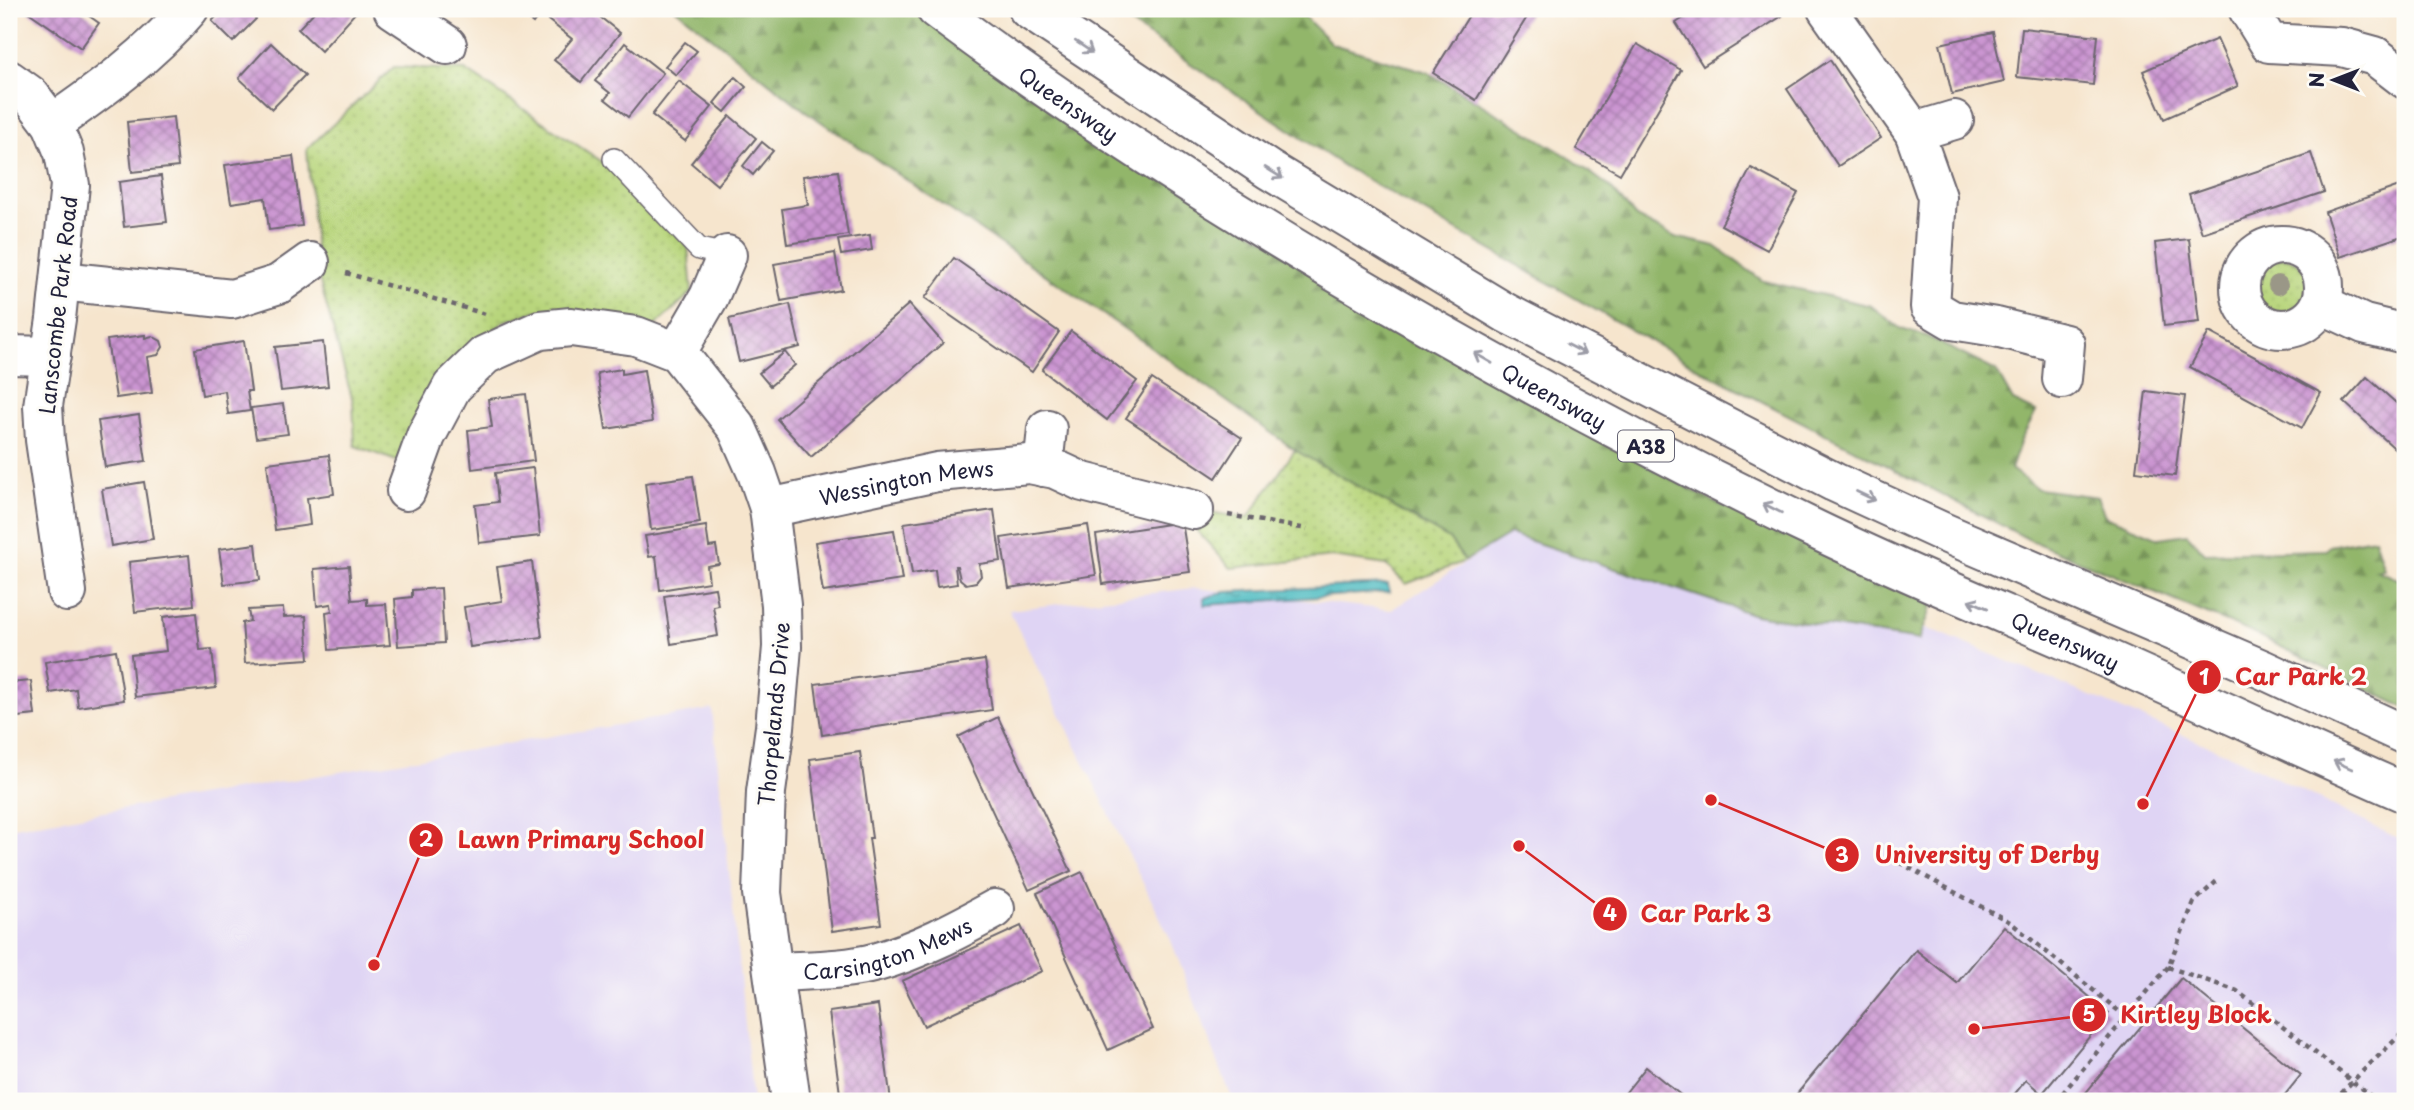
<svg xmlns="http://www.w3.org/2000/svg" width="2414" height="1110" font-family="'Playpen Sans',sans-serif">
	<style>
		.built { fill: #dfd4f4 }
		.grass { fill: url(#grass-dots); stroke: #6d7c5b; stroke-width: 2 }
		.forest { fill: url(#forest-firs); stroke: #5a6c53; stroke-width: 2 }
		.water { fill: url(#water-ripples); stroke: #376e7e; stroke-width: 2 }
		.building { fill: url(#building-cross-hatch) }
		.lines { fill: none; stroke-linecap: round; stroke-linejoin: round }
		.service-casing { stroke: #6c666e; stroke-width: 24 }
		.minor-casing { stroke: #6c666e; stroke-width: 42 }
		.trunk-casing { stroke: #6c666e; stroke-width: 42 }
		.path { stroke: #6c666e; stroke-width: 4.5; stroke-dasharray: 5 5; stroke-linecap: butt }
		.service { stroke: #fff; stroke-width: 21 }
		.minor { stroke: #fff; stroke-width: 38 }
		.trunk { stroke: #fff; stroke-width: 38 }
		.tree { fill: #9a9787 }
		.oneway { stroke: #9c9ca7 }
		.labels { text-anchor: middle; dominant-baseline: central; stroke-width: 6; stroke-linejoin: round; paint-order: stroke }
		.shield { fill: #fdfcf7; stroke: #646373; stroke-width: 2 }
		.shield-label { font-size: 19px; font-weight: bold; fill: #22223b }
		.street-label { font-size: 21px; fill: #22223b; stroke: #fdfcf7 }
		.leader { fill: none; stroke: #d62828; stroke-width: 2.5 }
		.callout-dot { fill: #d62828; stroke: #fdfcf7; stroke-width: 2.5 }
		.mark-label { font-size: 21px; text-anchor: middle; font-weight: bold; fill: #fff }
		.callout-label { font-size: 23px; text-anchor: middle; font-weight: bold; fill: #d62828; stroke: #fdfcf7; stroke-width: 6; stroke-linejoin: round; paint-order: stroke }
	</style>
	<defs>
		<pattern id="grass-dots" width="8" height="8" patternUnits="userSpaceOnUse" patternTransform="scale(1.75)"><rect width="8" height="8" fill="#b8d57b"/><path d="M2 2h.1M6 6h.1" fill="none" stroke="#9eb76b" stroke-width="1.8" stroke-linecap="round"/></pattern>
		<pattern id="forest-firs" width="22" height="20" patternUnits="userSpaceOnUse" patternTransform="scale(1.75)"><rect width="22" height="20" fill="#92b66b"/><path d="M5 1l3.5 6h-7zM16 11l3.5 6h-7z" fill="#779459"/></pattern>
		<pattern id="water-ripples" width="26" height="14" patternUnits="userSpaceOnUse" patternTransform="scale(1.75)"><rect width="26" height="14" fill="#4cbbc1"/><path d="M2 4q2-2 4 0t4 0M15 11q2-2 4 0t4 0" fill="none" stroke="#3f989e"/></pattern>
		<pattern id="building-cross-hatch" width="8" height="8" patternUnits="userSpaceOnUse" patternTransform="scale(1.75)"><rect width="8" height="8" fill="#cb95d1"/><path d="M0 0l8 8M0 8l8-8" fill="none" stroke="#a479ab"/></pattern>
	</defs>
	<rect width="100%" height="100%" fill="#fdfcf7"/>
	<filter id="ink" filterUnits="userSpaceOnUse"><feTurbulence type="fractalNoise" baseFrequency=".0143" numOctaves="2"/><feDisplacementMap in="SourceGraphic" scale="14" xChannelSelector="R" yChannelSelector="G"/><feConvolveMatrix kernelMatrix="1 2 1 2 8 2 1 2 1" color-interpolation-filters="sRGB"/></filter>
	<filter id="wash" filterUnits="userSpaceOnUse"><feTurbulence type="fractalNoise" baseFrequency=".00686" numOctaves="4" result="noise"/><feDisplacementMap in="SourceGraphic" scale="28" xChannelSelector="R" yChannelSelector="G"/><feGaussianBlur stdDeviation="1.57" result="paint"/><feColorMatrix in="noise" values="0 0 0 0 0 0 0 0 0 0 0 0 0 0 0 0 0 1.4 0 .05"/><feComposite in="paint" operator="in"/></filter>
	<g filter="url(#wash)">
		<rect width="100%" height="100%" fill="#f6e5cd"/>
		<g class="built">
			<path d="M1510,534l428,98 297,125 170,85v259h-1172l-63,-163 -161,-328 186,-22 196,22z"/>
			<path d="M712,709l41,392h-744v-273z"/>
		</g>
		<g class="grass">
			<path d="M394,67l71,3 154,103 69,74 4,45 -38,35 -118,-16 -31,10 -67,59 -36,83 -47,-17 -2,-44 -36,-131 -10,-122z"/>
			<circle cx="2282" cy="285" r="27"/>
			<path d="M1295,450l154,89 16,22 -59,23 -20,-19 -54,-8 -101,11 -35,-38 -2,-20 54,8z"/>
		</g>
		<g class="forest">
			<path d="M676,9h236l157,110 447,275 196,107 223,98 -16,41 -164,-25 -245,-81 -45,27 -16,-22 -154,-89 -144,-103 -347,-237z"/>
			<path d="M1109,9h188l35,35 95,28 142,85 41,30 26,30 39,20 40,9 48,35 108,25 30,23 25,7 70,35 17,30 23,11 -15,28 -10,29 27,20 59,8 8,19 54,22 28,-4 18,19 121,-3 3,-4 45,-8 10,31 -8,1 29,12v126l-150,-74 -223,-93 -327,-169 -360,-205z"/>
		</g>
		<path class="water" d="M1388,584l1,8 -184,13 -1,-7 21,-6z"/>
		<g id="blocks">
			<g class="building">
				<path d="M24,9h55l20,14 -18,25z"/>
				<path d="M224,9h22l10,10 -23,23 -21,-21z"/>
				<path d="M317,9h35l4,3 -35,39 -23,-22z"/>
				<path d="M514,9h29l-10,14z"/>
				<path d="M557,9h33l30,24 -39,49 -27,-22 18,-21 -24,-19z"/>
				<path d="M1473,9h59l-56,91 -43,-27z"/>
				<path d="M1698,9h79l5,7 -79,50 -27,-43z"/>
				<path d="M2022,28l76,8 -5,49 -76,-8z"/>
				<path d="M1993,32l11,50 -52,12 -12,-50z"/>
				<path d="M2217,39l21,47 -74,33 -21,-48z"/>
				<path d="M685,42l12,9 -21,24 -11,-9z"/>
				<path d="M271,43l34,32 -33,34 -33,-31z"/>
				<path d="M625,43l38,30 -35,44 -23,-18 5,-6 -15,-12z"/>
				<path d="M1637,44l44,26 -61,104 -44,-25z"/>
				<path d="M1830,60l51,78 -43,28 -51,-77z"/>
				<path d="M735,77l11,10 -21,25 -11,-9z"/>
				<path d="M679,81l33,26 -27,34 -33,-26z"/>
				<path d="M730,116l26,22 -39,47 -26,-22z"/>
				<path d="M173,117l5,50 -46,5 -5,-50z"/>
				<path d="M762,142l11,9 -20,24 -10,-9z"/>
				<path d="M2311,153l13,39 -122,41 -13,-39z"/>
				<path d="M293,156l9,70 -33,4 -4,-32 -34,5 -6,-38z"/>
				<path d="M1751,168l47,25 -31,57 -46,-25z"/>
				<path d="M838,171l10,64 -61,9 -5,-35 26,-4 -5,-29z"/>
				<path d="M161,176l6,46 -43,5 -5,-45z"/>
				<path d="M2405,184v51l-65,22 -15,-45z"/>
				<path d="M9,185l6,39 -6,1z"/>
				<path d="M870,235l2,15 -31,5 -3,-15z"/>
				<path d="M2189,239l10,83 -35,4 -9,-83z"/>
				<path d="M835,253l6,37 -60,11 -7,-37z"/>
				<path d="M954,258l105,74 -27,40 -107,-74z"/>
				<path d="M790,304l10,43 -61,15 -10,-43z"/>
				<path d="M909,304l34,39 -132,114 -34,-38z"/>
				<path d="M1071,331l66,50 -30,39 -65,-50z"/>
				<path d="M2209,332l112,61 -19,35 -112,-61z"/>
				<path d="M145,335v3l7,-2 9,5 2,6 -5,8 -11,2 5,36 -36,5 -9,-58z"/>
				<path d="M244,341l7,50h-4l3,20 -22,3 -3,-23 -23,4 -7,-46z"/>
				<path d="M323,342l5,44 -47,5 -6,-44z"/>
				<path d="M785,352l10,13 -25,21 -11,-13z"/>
				<path d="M622,369v5l22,-4 8,52 -46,7 -9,-56z"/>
				<path d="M2367,377l38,34v47l-61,-56z"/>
				<path d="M1152,379l90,59 -26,40 -90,-60z"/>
				<path d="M2146,391l39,5 -10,80 -39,-5z"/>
				<path d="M526,394l8,67 -62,8 -4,-39 24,-3 -4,-28z"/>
				<path d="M283,404l5,30 -32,4 -5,-30z"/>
				<path d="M139,415l7,46 -41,6 -7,-46z"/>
				<path d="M329,455l5,39 -27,4 3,27 -35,5 -8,-67z"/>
				<path d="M533,468l7,68 -61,7 -4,-38 23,-3 -3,-29z"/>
				<path d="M693,476l7,47 -49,7 -6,-47z"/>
				<path d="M144,482l9,57 -42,7 -9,-57z"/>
				<path d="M994,510l7,51 -22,3 2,12 -5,6 -10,2 -6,-5 -3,-13h-2l2,18 -20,3 -2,-17 -23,4 -8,-51z"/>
				<path d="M1182,522l8,50 -87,12 -7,-49z"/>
				<path d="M1088,525l8,50 -87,13 -8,-50z"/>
				<path d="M706,526l3,21 7,-1 3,18 -12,2 2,16 -49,8 -4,-34 -7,1 -4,-21z"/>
				<path d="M894,530l8,50 -79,12 -8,-50z"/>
				<path d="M256,544l4,36 -36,4 -5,-35z"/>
				<path d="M189,555l5,50 -59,7 -6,-50z"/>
				<path d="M532,562l10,75 -72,10 -6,-40 38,-6 -5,-34z"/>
				<path d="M349,566l3,34 15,-1v6l19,-1 4,41 -61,5 -3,-38 6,-1 -1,-7 -14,2 -3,-37z"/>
				<path d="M441,588l3,55 -46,3 -3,-47 17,-2v-7z"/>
				<path d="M715,588l3,17 -5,1 5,30 -47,8 -7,-48z"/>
				<path d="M283,608l1,9 22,-1 3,43 -64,4 -3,-40 8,-2 -2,-11z"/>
				<path d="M196,613l4,37 12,-1 4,39 -81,9 -4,-42 35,-4 -3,-34z"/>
				<path d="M116,650l8,50 -46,7 -2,-18 -26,4 -5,-31z"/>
				<path d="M985,660l7,50 -170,25 -7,-51z"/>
				<path d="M31,681l4,34 -26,3v-35z"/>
				<path d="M998,717l73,154 -42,19 -71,-153z"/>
				<path d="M860,752l12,86h-3l12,86 -49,7 -22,-172z"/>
				<path d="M1082,872l71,157 -45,21 -71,-157z"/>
				<path d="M1021,926l21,45 -118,55 -22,-45z"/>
				<path d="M2004,926l105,87 -67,81 -16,-14 -17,21h-218l125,-151 41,33z"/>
				<path d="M2181,978l120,97 -21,26h-201z"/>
				<path d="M878,1005l13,96h-50l-12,-89z"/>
				<path d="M1646,1067l42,34h-69z"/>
			</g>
		</g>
	</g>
	<g filter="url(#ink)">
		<use href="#blocks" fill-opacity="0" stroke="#6c666e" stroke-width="2"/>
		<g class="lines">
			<defs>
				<path id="service" d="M614,159l85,90 28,6"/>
				<g id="minor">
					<path d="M393,9l54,36"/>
					<path d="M1827,9l87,123 40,-12"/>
					<path d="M2248,9l21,34 73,4 33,9 30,23"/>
					<path d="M9,80l21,15 22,29 12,29 6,32 -14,134 -13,87 2,34 22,152"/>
					<path d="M52,124c49,-34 98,-69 137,-115"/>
					<path d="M1914,132l23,65 -7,110 22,13 44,7 69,17 -3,35"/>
					<circle cx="2282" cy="287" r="42"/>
					<path d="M61,281l171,18 47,-15 31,-22"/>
					<path d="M2321,304l43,20 41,10"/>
					<path d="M677,352l32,-55 18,-42"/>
					<path d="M9,355l42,1"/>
					<path d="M1043,467l4,-38"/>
					<path d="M406,491l20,-55 26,-49 33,-32 55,-25 31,-3 65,9 41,16 60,76 20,45 12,35 12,97 1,42 -7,80 -9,65 -4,101 29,208"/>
					<path id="s1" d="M769,508l168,-36 92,-8 26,5 28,13 111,28"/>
					<path id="s2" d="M775,972c33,-2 69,-1 102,-10 42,-12 80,-32 118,-53"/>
				</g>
				<g id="trunk">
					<path id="s3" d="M936,9c125,94 258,179 392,259 157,93 316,179 480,258 88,43 178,80 268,119 110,48 219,100 329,148"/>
					<path d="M1028,9l241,161 237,143 328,169 111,51 319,137 141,65"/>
				</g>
			</defs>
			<use href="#service" class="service-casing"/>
			<use href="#minor" class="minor-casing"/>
			<use href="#trunk" class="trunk-casing"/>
			<g class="path">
				<path d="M346,273l139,41"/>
				<path d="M1228,515l79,14"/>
				<path d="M1891,858l119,64 116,95"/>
				<path d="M2168,967l69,24 140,110"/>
				<path d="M2056,1101l112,-134 26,-65 23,-21"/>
				<path d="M2335,1101c21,-26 47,-47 70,-71"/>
			</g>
			<use href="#service" class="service"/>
			<use href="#minor" class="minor"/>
			<use href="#trunk" class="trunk"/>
		</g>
		<circle class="tree" cx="2278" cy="285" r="10"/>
		<defs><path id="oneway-shaft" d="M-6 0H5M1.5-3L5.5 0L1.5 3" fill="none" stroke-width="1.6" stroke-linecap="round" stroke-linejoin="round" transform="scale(1.75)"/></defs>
		<g class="oneway">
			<use href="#oneway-shaft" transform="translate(1084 47) rotate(34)"/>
			<use href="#oneway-shaft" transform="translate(1274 173) rotate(32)"/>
			<use href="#oneway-shaft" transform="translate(1576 349) rotate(28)"/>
			<use href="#oneway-shaft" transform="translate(1483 358) rotate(-150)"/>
			<use href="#oneway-shaft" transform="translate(1866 496) rotate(25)"/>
			<use href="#oneway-shaft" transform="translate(1772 508) rotate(-153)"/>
			<use href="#oneway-shaft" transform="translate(1978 604) rotate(-157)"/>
			<use href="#oneway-shaft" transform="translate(2343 765) rotate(-156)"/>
		</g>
	</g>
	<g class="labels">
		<rect class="shield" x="1618" y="430.5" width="56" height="31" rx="5"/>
		<g class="shield-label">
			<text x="1646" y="446">A38</text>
		</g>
		<g class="street-label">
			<text stroke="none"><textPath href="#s3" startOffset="163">Queensway</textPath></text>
			<text transform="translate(57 305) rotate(-84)">Lanscombe Park Road</text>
			<text stroke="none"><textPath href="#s3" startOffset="730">Queensway</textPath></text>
			<text stroke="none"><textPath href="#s1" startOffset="140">Wessington Mews</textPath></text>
			<text stroke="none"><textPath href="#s3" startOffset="1297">Queensway</textPath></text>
			<text transform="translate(773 714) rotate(-85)">Thorpelands Drive</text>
			<text stroke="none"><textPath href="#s2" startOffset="116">Carsington Mews</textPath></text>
		</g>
	</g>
	<path class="leader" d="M2143 804L2204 677M374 965L426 840M1711 800L1842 855M1519 846L1610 914M1974 1029L2089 1015"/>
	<g class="callout-dot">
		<circle cx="2143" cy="804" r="7"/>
		<circle cx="374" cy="965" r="7"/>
		<circle cx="1711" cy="800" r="7"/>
		<circle cx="1519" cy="846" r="7"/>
		<circle cx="1974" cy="1029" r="7"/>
		<circle cx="2204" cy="677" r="18"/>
		<circle cx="426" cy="840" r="18"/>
		<circle cx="1842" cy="855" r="18"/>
		<circle cx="1610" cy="914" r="18"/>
		<circle cx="2089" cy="1015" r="18"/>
	</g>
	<g class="mark-label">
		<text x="2204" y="685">1</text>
		<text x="426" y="847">2</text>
		<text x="1842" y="863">3</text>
		<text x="1610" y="921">4</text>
		<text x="2089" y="1022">5</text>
	</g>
	<g class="callout-label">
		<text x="2301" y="685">Car Park 2</text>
		<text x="581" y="848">Lawn Primary School</text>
		<text x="1987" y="863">University of Derby</text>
		<text x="1706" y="922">Car Park 3</text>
		<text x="2196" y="1023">Kirtley Block</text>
	</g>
	<rect width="2414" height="1110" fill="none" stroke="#fdfcf7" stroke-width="35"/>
	<g transform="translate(2334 80) rotate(270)" stroke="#fdfcf7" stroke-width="5" paint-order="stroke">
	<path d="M0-5L12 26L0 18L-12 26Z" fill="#22223b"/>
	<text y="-10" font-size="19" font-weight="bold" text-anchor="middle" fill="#22223b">N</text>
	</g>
</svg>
